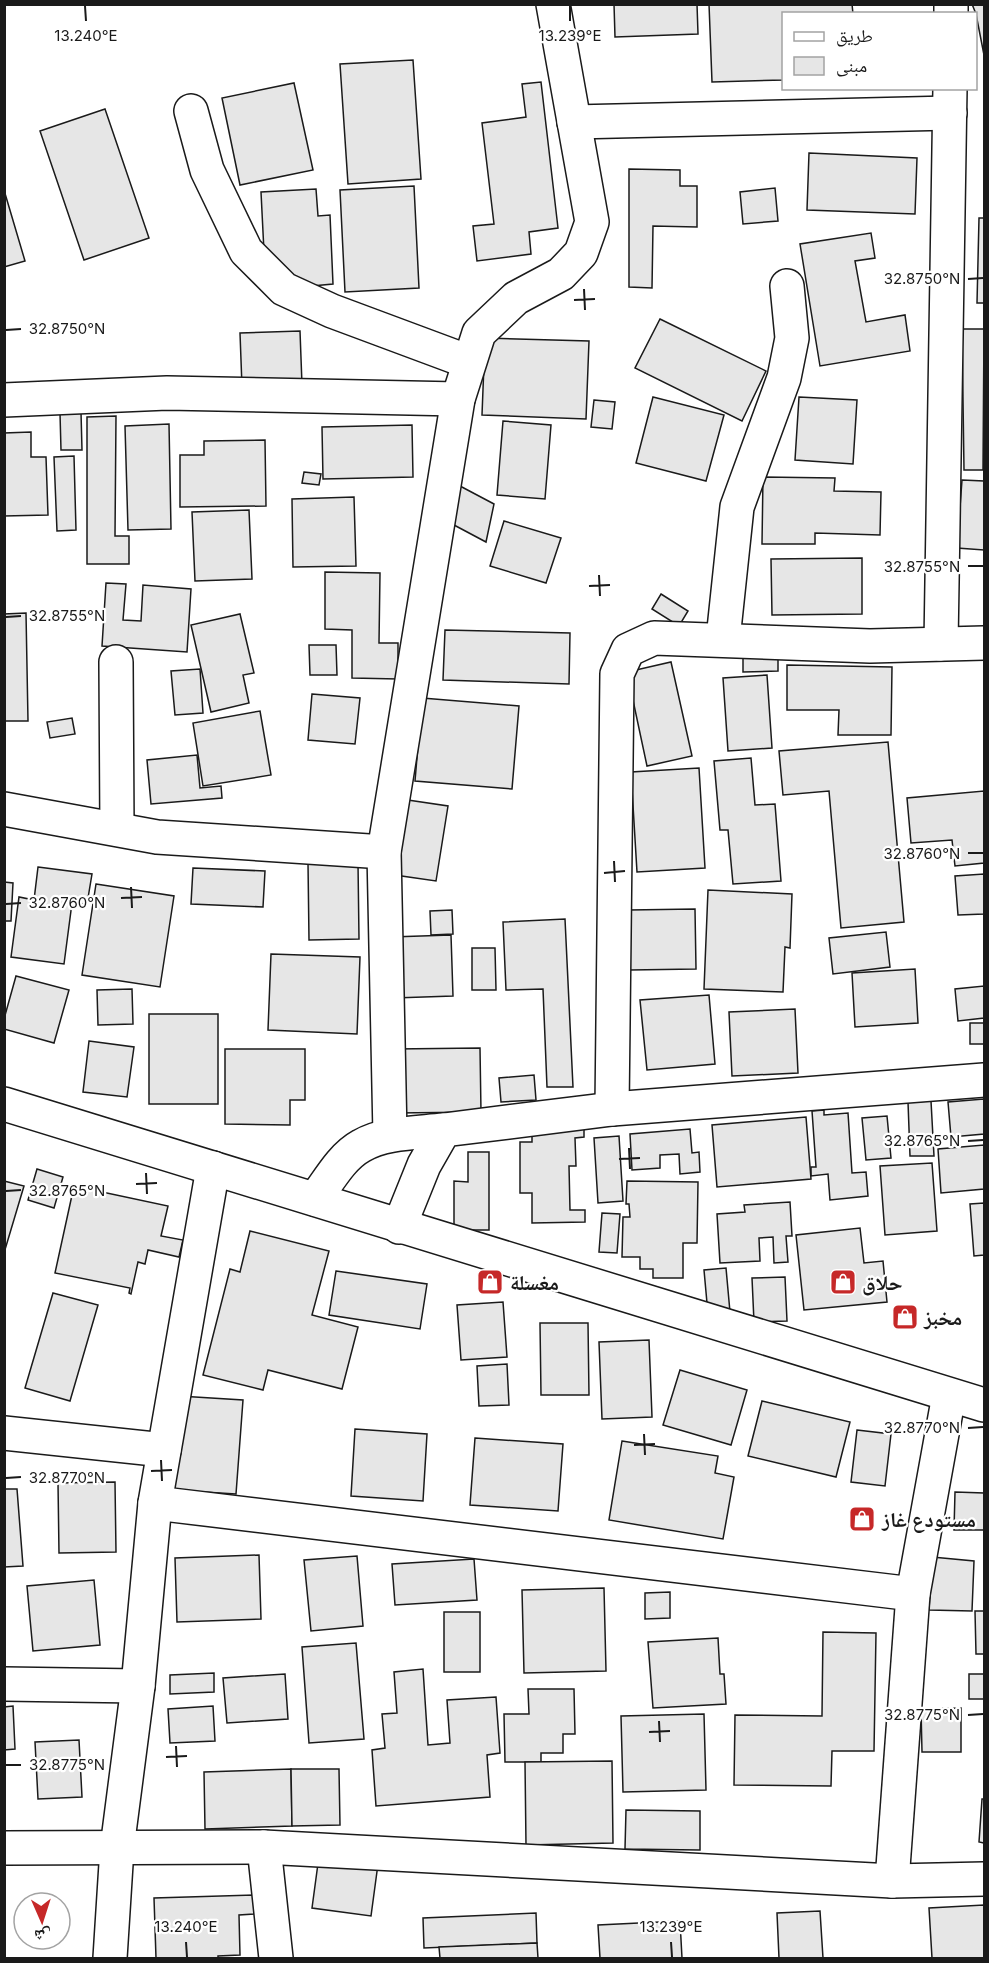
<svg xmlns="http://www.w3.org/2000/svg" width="989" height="1963" font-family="Inter,'Noto Naskh Arabic',sans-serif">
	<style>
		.building { fill: #e6e6e6; stroke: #1a1a1a; stroke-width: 1.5 }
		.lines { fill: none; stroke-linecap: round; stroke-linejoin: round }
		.minor-casing { stroke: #1a1a1a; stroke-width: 36 }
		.major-casing { stroke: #1a1a1a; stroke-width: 36 }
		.minor { stroke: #fff; stroke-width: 33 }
		.major { stroke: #fff; stroke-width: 33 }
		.ticks { fill: none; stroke: #1a1a1a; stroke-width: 2 }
		.labels { text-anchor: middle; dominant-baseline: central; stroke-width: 4.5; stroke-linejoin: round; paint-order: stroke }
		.poi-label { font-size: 21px; font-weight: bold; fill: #1a1a1a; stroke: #fff; text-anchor: start }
		.ticks-label { font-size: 15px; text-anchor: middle; fill: #1a1a1a; stroke: #fff; stroke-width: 4.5; stroke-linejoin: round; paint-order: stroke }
	</style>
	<rect width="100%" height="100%" fill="#fff"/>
	<g class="building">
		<path d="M614,4h83l1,30 -83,3z"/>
		<path d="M709,4h143l1,10h-69v66l-72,2z"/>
		<path d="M972,4h12v51l-8,-41z"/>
		<path d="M413,60l8,119 -73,5 -8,-120z"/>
		<path d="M541,82l17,146 -29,4 2,22 -54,7 -4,-35 21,-2 -12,-101 44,-6 -4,-33z"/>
		<path d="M294,83l19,87 -73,15 -18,-87z"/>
		<path d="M105,109l44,129 -65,22 -44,-129z"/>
		<path d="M809,153l108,5 -2,56 -108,-4z"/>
		<path d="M629,169l51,1v16h17v41l-44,-1 -1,62 -23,-1z"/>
		<path d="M414,186l5,102 -74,4 -5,-102z"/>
		<path d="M775,188l3,33 -35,3 -3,-32z"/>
		<path d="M316,189l2,27 12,-1 3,69 -32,3 -37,-35 -3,-60z"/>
		<path d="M4,190l21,71 -21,6z"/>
		<path d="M979,218h5v85h-7z"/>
		<path d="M871,233l4,25 -20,3 11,61 39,-7 5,36 -90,15 -20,-122z"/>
		<path d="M660,319l106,52 -24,50 -107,-53z"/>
		<path d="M962,329h22l-1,141h-19z"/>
		<path d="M300,331l2,54 -60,2 -2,-54z"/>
		<path d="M485,338l104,3 -3,78 -104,-4z"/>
		<path d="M653,397l71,18 -18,66 -70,-18z"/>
		<path d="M799,397l58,3 -4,64 -58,-4z"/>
		<path d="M594,400l21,2 -3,27 -21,-2z"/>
		<path d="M81,412l1,38h-21l-1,-37z"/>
		<path d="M116,416l-1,120h14v28h-42v-147z"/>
		<path d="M503,421l48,4 -6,74 -48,-4z"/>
		<path d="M169,424l2,105 -43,1 -3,-104z"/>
		<path d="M412,425l1,52 -90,2 -1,-52z"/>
		<path d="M31,432v25h15l2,58 -44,1v-83z"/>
		<path d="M265,440l1,66 -86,1v-52h24v-14z"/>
		<path d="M74,456l2,74 -19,1 -3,-74z"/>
		<path d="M304,472l17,2 -2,11 -17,-2z"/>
		<path d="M763,477l72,1 -1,13 47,1 -1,43 -65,-2v11h-53z"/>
		<path d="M962,480l22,1v69l-27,-2z"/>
		<path d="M460,486l34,18 -8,38 -32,-17z"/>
		<path d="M354,497l2,69 -63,1 -1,-68z"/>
		<path d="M249,510l3,69 -57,2 -3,-69z"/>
		<path d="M504,521l57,17 -15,45 -56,-17z"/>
		<path d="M862,558v56l-90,1 -1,-56z"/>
		<path d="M325,572l55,1 -1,70h19v36l-46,-1v-48l-27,-1z"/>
		<path d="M106,583l20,1 -3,36 18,1 2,-36 48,4 -4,63 -85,-6z"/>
		<path d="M661,594l27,17 -9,15 -27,-17z"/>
		<path d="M26,613l2,108h-24v-107z"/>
		<path d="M240,614l14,59 -11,2 6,28 -38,9 -20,-87z"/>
		<path d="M445,630l125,3 -1,51 -126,-4z"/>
		<path d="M309,645h27l1,30h-27z"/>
		<path d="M778,650v21l-35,1v-21z"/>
		<path d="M671,662l21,94 -45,10 -20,-94z"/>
		<path d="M787,665l105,2 -1,68h-53l1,-25h-52z"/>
		<path d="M200,669l3,44 -28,2 -4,-44z"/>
		<path d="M767,675l5,73 -44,3 -5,-73z"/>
		<path d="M312,694l48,4 -5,46 -47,-4z"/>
		<path d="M422,698l97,8 -7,83 -97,-8z"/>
		<path d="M260,711l11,64 -68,11 -10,-63z"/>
		<path d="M72,718l3,16 -25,4 -3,-16z"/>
		<path d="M888,742l16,180 -63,6 -12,-137 -46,4 -4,-44z"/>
		<path d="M197,755l3,33 21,-2 1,12 -71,6 -4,-44z"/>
		<path d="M751,758l4,47 20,-1 6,77 -48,3 -5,-54h-8l-6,-69z"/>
		<path d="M699,768l6,100 -68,4 -6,-100z"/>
		<path d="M984,791v72l-29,3 -3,-26 -41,3 -4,-45z"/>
		<path d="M401,799l47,7 -12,75 -48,-7z"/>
		<path d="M308,863h50l1,76 -50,1z"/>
		<path d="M38,867l54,7 -5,30 -15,-1 -8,61 -53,-7 8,-60 15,3z"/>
		<path d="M193,868l72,3 -2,36 -72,-3z"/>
		<path d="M984,874v40l-26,1 -3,-39z"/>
		<path d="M4,882l9,1 -2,38h-7z"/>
		<path d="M96,884l78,12 -14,91 -78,-12z"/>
		<path d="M708,890l84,4 -2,54 -5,-1 -2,45 -79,-3z"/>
		<path d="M695,909l1,60 -66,1 -1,-60z"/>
		<path d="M452,910l1,24 -22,1 -1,-24z"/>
		<path d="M565,919l8,168h-26l-4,-98 -37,1 -3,-68z"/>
		<path d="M886,932l4,35 -57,7 -4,-36z"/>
		<path d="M451,935l2,61 -59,2 -3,-61z"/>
		<path d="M472,948h23l1,42h-24z"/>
		<path d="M271,954l89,3 -3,77 -89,-4z"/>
		<path d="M915,969l3,54 -63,4 -3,-54z"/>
		<path d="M16,976l53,14 -15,53 -50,-14v-10z"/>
		<path d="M984,986v32l-26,3 -3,-32z"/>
		<path d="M132,989l1,35 -35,1 -1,-35z"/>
		<path d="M709,995l6,69 -68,6 -7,-70z"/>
		<path d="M795,1009l3,64 -66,3 -3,-64z"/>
		<rect x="149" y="1014" width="69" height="90"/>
		<rect x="970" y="1023" width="14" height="21"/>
		<path d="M89,1041l45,6 -7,50 -44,-5z"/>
		<path d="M480,1048l1,64 -86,1 -1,-64z"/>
		<path d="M225,1049h80v51h-15v25l-65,-1z"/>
		<path d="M534,1075l2,25 -35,2 -2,-24z"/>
		<path d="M984,1099v35l-33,3 -3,-35z"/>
		<path d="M931,1101l3,55h-24l-2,-54z"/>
		<path d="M824,1110v5l24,-2 4,60 14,-1 2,24 -38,4 -2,-26 -17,2v-9h5l-4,-56z"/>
		<path d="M887,1116l4,42 -25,2 -4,-42z"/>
		<path d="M806,1117l5,62 -94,8 -5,-62z"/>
		<path d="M584,1129v8l-9,1 1,28h-7l1,44h15v12l-53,1v-30h-12v-51h12v-12z"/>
		<path d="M690,1129l2,24 7,-1 1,20 -20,2 -1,-20 -19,1v13l-28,2 -2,-36z"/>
		<path d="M619,1136l4,65 -25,2 -4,-65z"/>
		<path d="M984,1145v44l-43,4 -3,-44z"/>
		<path d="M468,1152h21v78h-35v-49l14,1z"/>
		<path d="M932,1163l5,68 -52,4 -5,-69z"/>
		<path d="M37,1169l26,8 -9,31 -26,-8z"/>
		<path d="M4,1181l20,5 -20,67z"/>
		<path d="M627,1181l71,1 -1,61h-14v35h-30v-9h-13v-12h-18l1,-40h7l-1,-13h-3z"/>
		<path d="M74,1186l94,20 -7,30 22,4 -4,17 -31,-7 -3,14 -7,-2 -7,32 -2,-1 1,-5 -75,-15z"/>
		<path d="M790,1202l2,34h-6l2,26 -14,1 -1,-26 -14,1 1,23 -40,2 -3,-49 28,-2 -1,-7z"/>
		<path d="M984,1203v52l-10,1 -4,-52z"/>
		<path d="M602,1213l18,1 -3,39 -18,-1z"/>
		<path d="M860,1228l4,35 19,-2 4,41 -83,8 -8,-75z"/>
		<path d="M250,1231l79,20 -17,64 46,12 -16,62 -74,-19 -5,20 -60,-15 27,-106 10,3z"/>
		<path d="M726,1268l4,44 -22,2 -4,-44z"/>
		<path d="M336,1271l91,13 -7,45 -91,-14z"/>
		<path d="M785,1277l2,44 -33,1 -2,-44z"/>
		<path d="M53,1293l45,12 -28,96 -45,-13z"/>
		<path d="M503,1302l4,55 -46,3 -4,-55z"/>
		<path d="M540,1323h48l1,72h-48z"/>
		<path d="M649,1340l3,77 -50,2 -3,-77z"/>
		<path d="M507,1364l2,41 -30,1 -2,-40z"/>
		<path d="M680,1370l67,20 -16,55 -68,-20z"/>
		<path d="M179,1396l64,4 -7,94 -64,-4z"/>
		<path d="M762,1401l88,21 -14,55 -88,-21z"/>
		<path d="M355,1429l72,5 -4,67 -72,-5z"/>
		<path d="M857,1430l34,4 -6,52 -34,-4z"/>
		<path d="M475,1438l88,6 -5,67 -88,-6z"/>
		<path d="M622,1441l96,15 -3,17 19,4 -11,62 -114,-19z"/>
		<path d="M115,1482l1,70 -57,1 -1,-70z"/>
		<path d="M4,1489h13l6,77 -19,1z"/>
		<path d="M955,1492l29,1v37h-30z"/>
		<path d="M259,1555l2,64 -84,3 -2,-64z"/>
		<path d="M357,1556l6,70 -52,5 -7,-71z"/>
		<path d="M932,1557l42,4 -2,50 -43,-1z"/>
		<path d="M474,1559l3,41 -82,5 -3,-41z"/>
		<path d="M94,1580l6,65 -67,6 -6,-65z"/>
		<path d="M604,1588l2,83 -82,2 -2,-83z"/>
		<path d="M670,1592v26l-25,1v-26z"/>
		<path d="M975,1611h9v43h-8z"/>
		<rect x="444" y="1612" width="36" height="60"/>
		<path d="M823,1632l53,1 -2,118h-42l-1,35 -97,-1 1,-70 87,1z"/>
		<path d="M718,1638l2,36h4l2,30 -73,4 -5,-66z"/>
		<path d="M356,1643l8,96 -55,4 -7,-96z"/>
		<path d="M423,1669l5,76 22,-2 -3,-43 49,-3 4,56 -13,2 3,42 -114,9 -4,-56 13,-2 -3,-34 15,-1 -3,-41z"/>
		<path d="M214,1673v19l-44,2v-19z"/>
		<path d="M285,1674l3,45 -61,4 -4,-45z"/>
		<rect x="969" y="1674" width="15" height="25"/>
		<path d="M528,1689h46l1,45h-12v19h-22v9h-36l-1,-48h25z"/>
		<path d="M13,1706l2,43 -11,1v-43z"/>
		<path d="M213,1706l2,35 -45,2 -2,-34z"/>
		<path d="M961,1708v44h-39l-1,-43z"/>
		<path d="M704,1714l2,76 -83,2 -2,-76z"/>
		<path d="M79,1740l3,57 -44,2 -3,-57z"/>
		<path d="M612,1761l1,82 -87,2 -1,-83z"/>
		<path d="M291,1769l1,57 -87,3 -1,-57z"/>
		<path d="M291,1769h48l1,56 -48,1z"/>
		<path d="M982,1799h2v44l-5,-1z"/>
		<path d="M626,1810l74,1v39l-75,-1z"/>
		<path d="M319,1856l59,8 -7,52 -59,-8z"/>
		<path d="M254,1895v19l-15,1 1,40 -22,1v2h-62l-2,-60z"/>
		<path d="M984,1905v53h-52l-3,-50z"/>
		<path d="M820,1911l3,47h-44l-2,-45z"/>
		<path d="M536,1913l1,30 -113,5 -1,-30z"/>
		<path d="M680,1921l2,37h-82l-2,-33z"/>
		<path d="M537,1943l1,15h-98l-1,-11z"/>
	</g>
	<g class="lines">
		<defs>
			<g id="minor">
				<path d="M951,14v-10"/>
				<path d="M191,111l16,59 39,81 38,38 48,22 137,51"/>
				<path d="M574,122l376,-9"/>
				<path d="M4,400l163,-7 291,6"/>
				<path d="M723,639l14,-132 47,-129 8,-40 -5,-52"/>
				<path d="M941,644l9,-556"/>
				<path d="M116,662l1,167"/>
				<path d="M4,809l153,28 227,15"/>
				<path d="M612,1109l5,-435 11,-24 26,-12 216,8 114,-3"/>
				<path d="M390,1135l-6,-283 74,-453 21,-66 37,-35 45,-24 20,-21 11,-31 -39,-218"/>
				<path d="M315,1199c13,-17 26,-42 46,-53 24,-14 56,-13 83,-16"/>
				<path d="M399,1227l25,-62 20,-35 168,-21 372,-29"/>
				<path d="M4,1433l160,17"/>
				<path d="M155,1503l758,91 36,-199"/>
				<path d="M4,1684l134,2"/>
				<path d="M264,1847l12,111"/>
				<path d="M4,1848l260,-1 628,34 92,-2"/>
				<path d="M892,1881l21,-287"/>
				<path d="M110,1958l7,-110 21,-162 17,-183 58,-335"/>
			</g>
			<path id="major" d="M4,1104l980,301"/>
		</defs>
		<use href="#minor" class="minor-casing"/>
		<use href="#major" class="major-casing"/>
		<use href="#minor" class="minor"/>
		<use href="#major" class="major"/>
	</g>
	<path class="ticks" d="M85,6l1,15M570,6v15M968,279l15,-1M584,289l1,21M574,300l21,-1M6,330l15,-1M968,566h15M599,575l1,21M589,586l21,-1M6,617l15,-1M968,853h15M614,861l1,21M604,873l21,-2M131,887l1,21M121,898l21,-1M6,904l15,-1M968,1141l15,-1M629,1148l1,21M619,1159l21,-1M146,1173l1,21M136,1184l21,-1M6,1191l15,-1M968,1428l15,-1M644,1434l1,21M634,1445l21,-1M161,1460l1,21M151,1471l21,-1M6,1478l15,-1M968,1715l15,-1M659,1721l1,21M649,1732l21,-1M176,1746l1,21M166,1757l21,-1M6,1765h15M186,1942l1,15M671,1942l1,15"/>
	<defs>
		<symbol id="shop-square" viewBox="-11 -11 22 22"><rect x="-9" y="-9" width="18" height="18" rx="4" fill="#c62828" stroke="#fff"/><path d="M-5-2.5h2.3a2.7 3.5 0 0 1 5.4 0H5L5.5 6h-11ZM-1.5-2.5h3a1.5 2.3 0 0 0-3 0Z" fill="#fff"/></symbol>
	</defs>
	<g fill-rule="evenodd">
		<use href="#shop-square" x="475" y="1267" width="30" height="30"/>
		<use href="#shop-square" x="828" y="1267" width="30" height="30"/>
		<use href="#shop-square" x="890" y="1302" width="30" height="30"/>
		<use href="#shop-square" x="847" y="1504" width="30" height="30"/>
	</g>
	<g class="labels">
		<g class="poi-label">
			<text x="510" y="1282">مغسلة</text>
			<text x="862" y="1282">حلاق</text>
			<text x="924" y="1317">مخبز</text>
			<text x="882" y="1519">مستودع غاز</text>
		</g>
	</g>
	<g class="ticks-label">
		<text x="86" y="41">13.240°E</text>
		<text x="570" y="41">13.239°E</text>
		<text x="922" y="284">32.8750°N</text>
		<text x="67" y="334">32.8750°N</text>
		<text x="922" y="572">32.8755°N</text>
		<text x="67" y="621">32.8755°N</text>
		<text x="922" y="859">32.8760°N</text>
		<text x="67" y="908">32.8760°N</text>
		<text x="922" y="1146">32.8765°N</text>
		<text x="67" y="1196">32.8765°N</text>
		<text x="922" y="1433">32.8770°N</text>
		<text x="67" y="1483">32.8770°N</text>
		<text x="922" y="1720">32.8775°N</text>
		<text x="67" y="1770">32.8775°N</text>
		<text x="186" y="1932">13.240°E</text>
		<text x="671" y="1932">13.239°E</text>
	</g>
	<rect width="989" height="1963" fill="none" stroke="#1a1a1a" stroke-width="12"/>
	<rect x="782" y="12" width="195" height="78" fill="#ffffff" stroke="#a3a3a3" stroke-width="1.5"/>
	<rect x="794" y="32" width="30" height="9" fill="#ffffff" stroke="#a3a3a3" stroke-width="1.5"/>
	<text x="836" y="42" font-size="18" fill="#1a1a1a">طريق</text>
	<rect x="794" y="57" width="30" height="18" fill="#e6e6e6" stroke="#a3a3a3" stroke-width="1.5"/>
	<text x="836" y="72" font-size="18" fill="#1a1a1a">مبنى</text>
	<g transform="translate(42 1921) rotate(177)"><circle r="28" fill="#ffffff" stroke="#a3a3a3" stroke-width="1.5"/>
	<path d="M0-4.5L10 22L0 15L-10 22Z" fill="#c62828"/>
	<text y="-9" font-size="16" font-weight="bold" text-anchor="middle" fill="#1a1a1a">ش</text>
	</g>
</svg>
